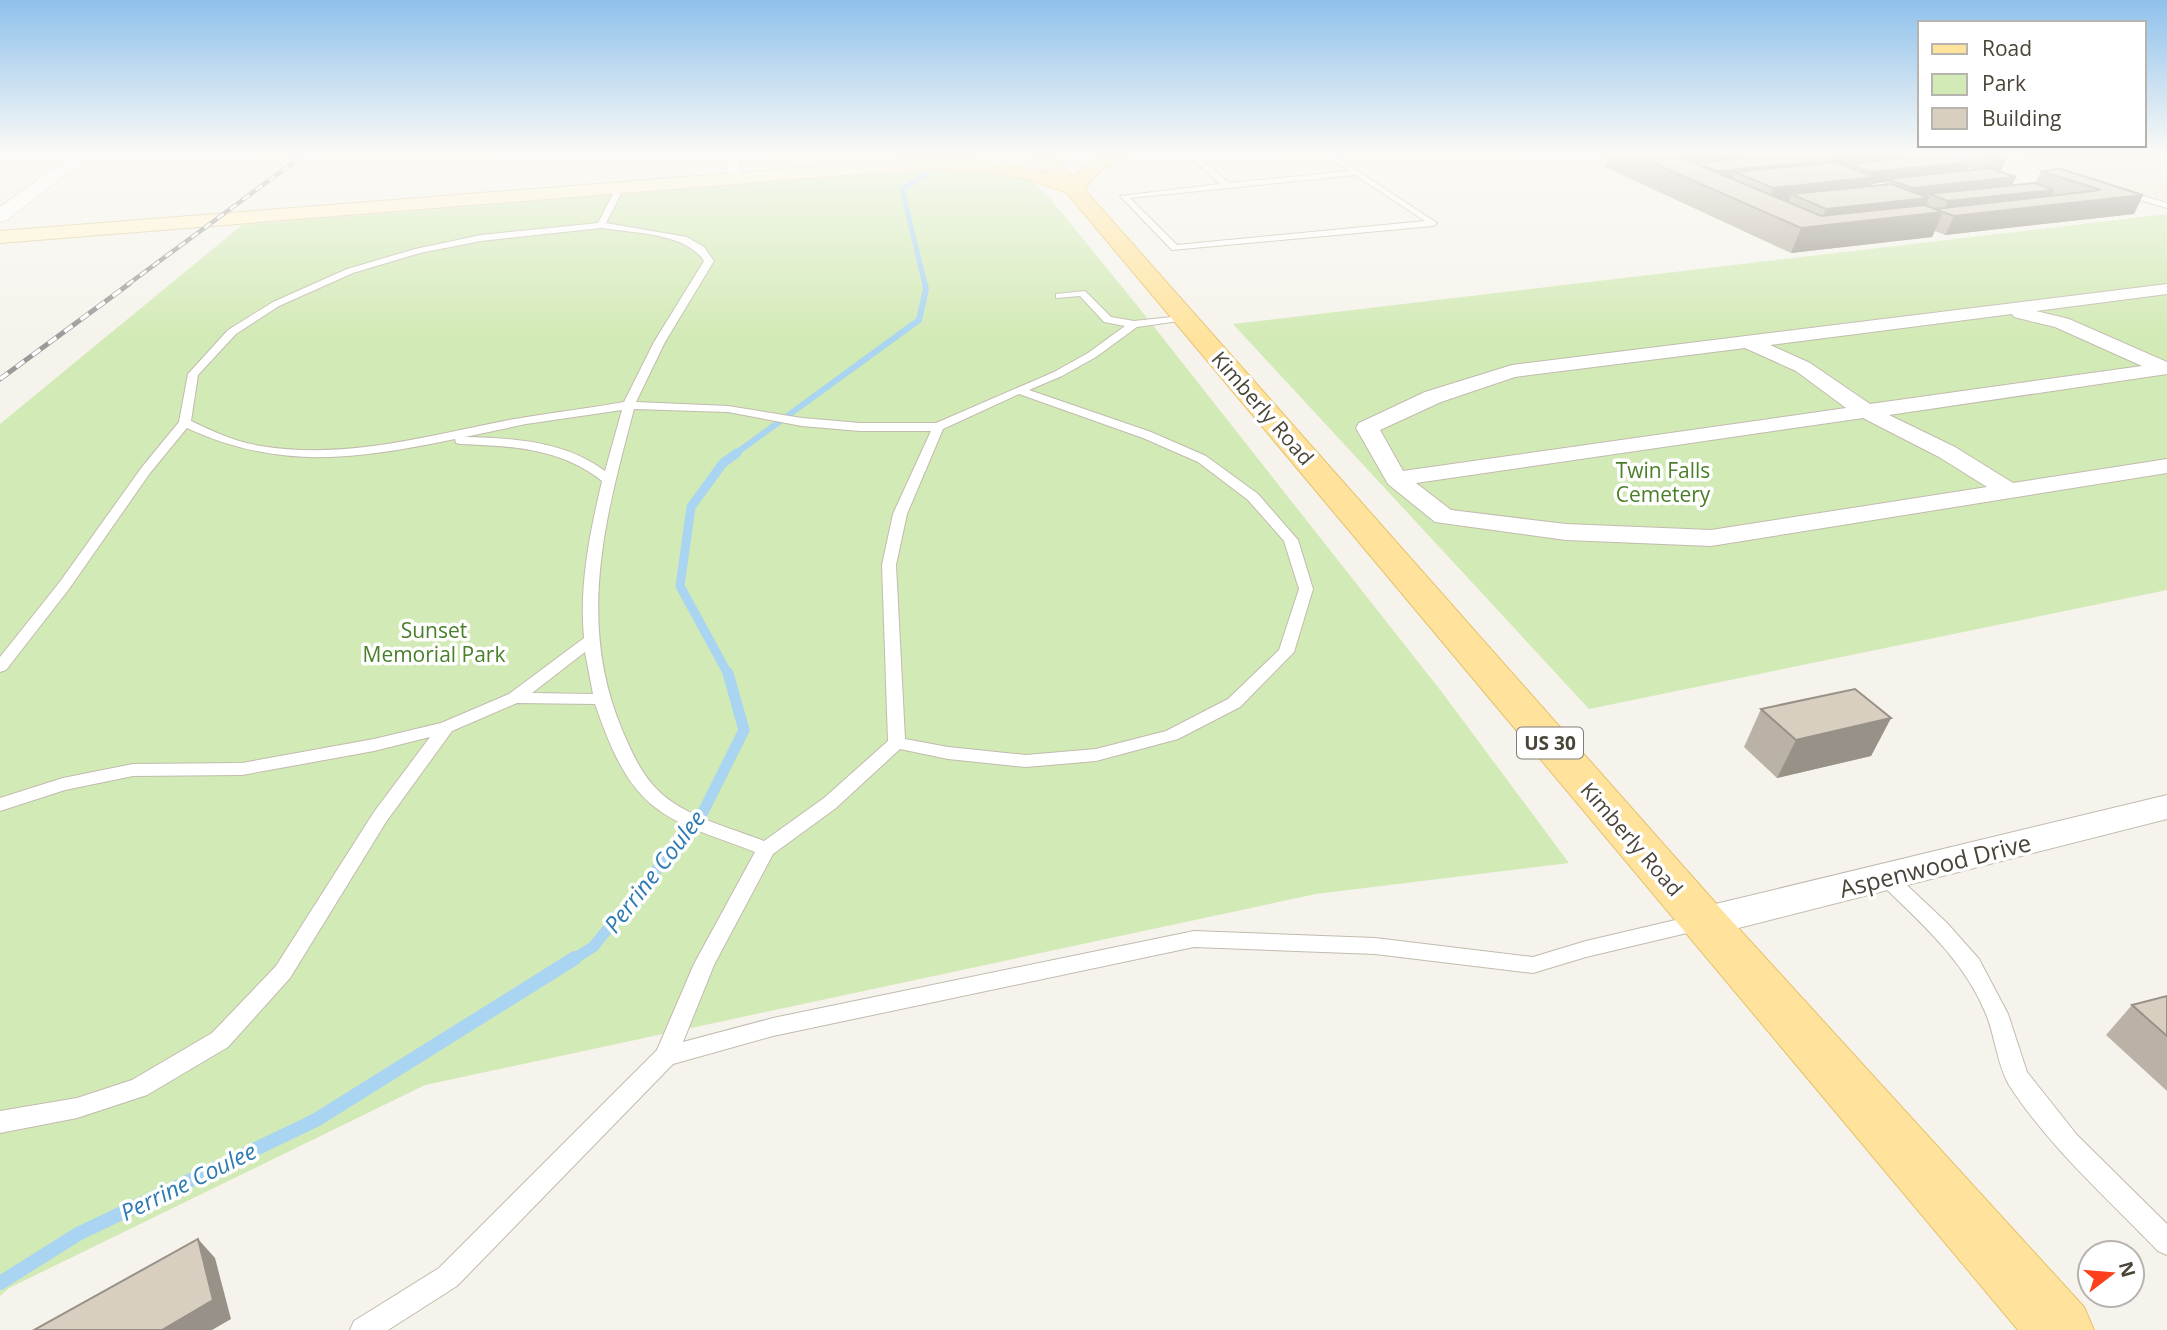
<svg xmlns="http://www.w3.org/2000/svg" width="2167" height="1330" font-family="'Open Sans',sans-serif">
	<style>
		.education { fill: #efe8d6 }
		.green { fill: #d2eab5 }
		.lines { fill: none; stroke-linecap: round; stroke-linejoin: round }
		.stream-far4 { stroke: #a9d4f2; stroke-width: 5 }
		.stream-far3 { stroke: #a9d4f2; stroke-width: 6 }
		.stream-far2 { stroke: #a9d4f2; stroke-width: 9 }
		.stream-far1 { stroke: #a9d4f2; stroke-width: 11 }
		.stream { stroke: #a9d4f2; stroke-width: 14 }
		.service-casing { stroke: #c2bbae; stroke-width: 2 }
		.minor-casing { stroke: #c2bbae; stroke-width: 2 }
		.tertiary-casing { stroke: #c2bbae; stroke-width: 1 }
		.secondary-casing { stroke: #d6c79b; stroke-width: 2 }
		.primary-casing { stroke: #e6c16a; stroke-width: 2 }
		.service { fill: #fff; fill-rule: evenodd }
		.minor { fill: #fff; fill-rule: evenodd }
		.tertiary { fill: #fff; fill-rule: evenodd }
		.secondary { fill: #fff3cd; fill-rule: evenodd }
		.primary { fill: #ffe39c; fill-rule: evenodd }
		.rail-far1-casing { stroke: #9a9a9a; stroke-width: 4.5 }
		.rail-casing { stroke: #9a9a9a; stroke-width: 5 }
		.rail-far1 { stroke: #fff; stroke-width: 2.5; stroke-dasharray: 8; stroke-linecap: butt }
		.rail { stroke: #fff; stroke-width: 3.5; stroke-dasharray: 10; stroke-linecap: butt }
		.wall { fill: #bab2a6; fill-rule: evenodd }
		.shaded-wall { fill: #979187 }
		.building { fill: #d8cfc1; stroke: #979187; stroke-width: 2 }
		.labels { text-anchor: middle; dominant-baseline: central; stroke-width: 7; stroke-linejoin: round; paint-order: stroke }
		.shield { fill: #fff; stroke: #817c74; stroke-width: 2 }
		.shield-label { font-size: 19px; font-weight: bold; fill: #4b4439 }
		.street-label { font-size: 21px; fill: #4b4439; stroke: #fff }
		.park-label { font-size: 21px; fill: #4a7f2a; stroke: #fff }
		.water-label { font-size: 23px; font-style: italic; fill: #2e7ab2; stroke: #fff }
		.near-street-label { font-size: 24px; fill: #4b4439; stroke: #fff }
	</style>
	<rect width="100%" height="100%" fill="#f6f3ec"/>
	<path class="education" d="M2020,154h147v47l-148,-47z"/>
	<g class="green">
		<path d="M935,169h51l42,9 25,24 83,102 305,387 128,172 -253,31 -891,191 -416,203 -9,8v-872l242,-199z"/>
		<path d="M2167,214v376l-578,119 -356,-385z"/>
	</g>
	<g class="lines">
		<path class="stream-far4" d="M925,285l-23,-96 24,-14"/>
		<path class="stream-far3" d="M735,454l184,-134 7,-31 -1,-5"/>
		<path class="stream-far2" d="M728,674l-48,-88 11,-79 32,-44 14,-10"/>
		<path class="stream-far1" d="M572,960l21,-13 109,-133 42,-84 -16,-57"/>
		<path class="stream" d="M0,1283l78,-49 238,-114 259,-162"/>
		<defs>
			<g id="service">
				<path d="M1187,154h8l34,29 120,-12 -25,-17h8l105,69 -4,3 -261,24 -52,-54 100,-12zM1355,175l70,46 -248,24 -47,-47z"/>
				<path d="M1999,154h11l65,22 -7,2z"/>
				<path d="M617,186l7,2 -18,35 81,14 17,10 10,14 -49,81 -29,60 92,4 74,12 58,5h76l118,-51 34,-19 37,-27 -21,-4 -24,-26 -24,2v-4l29,-3 26,26 23,4 56,-6v4l-4,1 -49,7 -41,30 -34,19 -33,14 122,42 55,24 52,38 40,46 15,49 -19,63 -54,55 -62,32 -82,22 -70,6 -78,-8 -48,-10 -64,59 -63,46 -59,111 -31,77 90,-24 421,-87 181,7 158,19 53,-16 115,-27 7,2 3,6 -3,6 -122,29 -53,16 -158,-19 -181,-7 -421,89 -100,28 -216,222 -69,44h-38l4,-9 85,-53 218,-218 37,-86 61,-112c-34,-14 -76,-24 -104,-48 -29,-24 -44,-66 -56,-100l-78,-1 -65,28 -66,91 -96,156 -62,69 -81,48 -70,23 -77,15v-22l77,-13 55,-18 80,-47 64,-67 98,-154 56,-75 -56,14 -132,24 -109,1 -68,14 -65,21v-13l63,-20 70,-14 109,-1 132,-24 67,-16 68,-29 75,-56c-5,-53 6,-106 18,-157 -42,-33 -90,-35 -142,-37l-4,-1 -1,-4c-97,20 -175,32 -268,-11l-37,45 -81,116 -63,81 -6,2v-15l59,-74 83,-116 37,-45 9,-48 40,-44 45,-28 74,-33 68,-20 66,-14 117,-12zM601,228c32,5 85,5 103,33l-50,81 -30,60c-38,7 -77,11 -115,18 -82,16 -164,40 -248,26 -25,-4 -47,-14 -70,-25l7,-46 38,-41 43,-28 74,-33 67,-20 61,-12zM1019,394l124,44 55,24 50,38 36,41 15,48 -20,61 -51,49 -62,32 -70,18 -70,6 -78,-8 -43,-8 -9,-174 11,-51 36,-85zM634,409l94,3 74,14 58,5h71l-38,83 -11,51 6,176 -64,57 -60,43c-33,-13 -74,-23 -101,-46 -20,-17 -30,-40 -40,-63 -47,-109 -18,-214 11,-323zM622,410l-17,61c-40,-30 -92,-33 -140,-34l61,-13zM585,652l8,42 -61,-1z"/>
				<path d="M2123,190l44,13v5l-47,-14z"/>
				<path d="M1887,871l7,2 53,50 32,36 29,55 19,58 50,63 90,89v31l-9,-4c-51,-53 -109,-104 -149,-166 -12,-21 -14,-49 -23,-71 -22,-54 -65,-91 -106,-131l-3,-5 3,-5z"/>
			</g>
			<g id="minor">
				<path d="M724,154h14l5,25 -2,3 -5,1 -7,-4z"/>
				<path d="M2167,284v10l-131,17 33,8 98,43v12l-278,41 66,32 58,36 154,-24v14l-456,73 -145,-6 -131,-18 -47,-38 -32,-56 3,-5 66,-31 87,-27zM2012,314l2,3 41,10 87,39 -272,38 -60,-41 -40,-18zM1745,348l51,23 50,37 -443,63 -23,-41 61,-28 74,-25zM1863,418l76,39 48,30 -276,43 -145,-6 -115,-14 -35,-27z"/>
				<path d="M2167,795v24l-464,118 -13,-5 -6,-10 6,-10 13,-5z"/>
			</g>
			<path id="tertiary" d="M73,154h19l-85,66 -7,2v-15z"/>
			<path id="secondary" d="M975,154h80l-9,5 -1046,84v-12z"/>
			<path id="primary" d="M1033,154h19l22,24c17,-21 32,-24 58,-24l-31,16 -17,19 636,719 364,399 10,23h-76l-952,-1138 -33,-11 -32,-7 -76,-6 -9,-5c13,-16 113,5 134,11z"/>
		</defs>
		<use href="#service" class="service-casing"/>
		<use href="#minor" class="minor-casing"/>
		<use href="#tertiary" class="tertiary-casing"/>
		<use href="#secondary" class="secondary-casing"/>
		<use href="#primary" class="primary-casing"/>
		<use href="#service" class="service"/>
		<use href="#minor" class="minor"/>
		<use href="#tertiary" class="tertiary"/>
		<use href="#secondary" class="secondary"/>
		<use href="#primary" class="primary"/>
		<defs>
			<path id="rail-far1" d="M127,285l178,-131"/>
			<path id="rail" d="M0,379l129,-95"/>
		</defs>
		<use href="#rail-far1" class="rail-far1-casing"/>
		<use href="#rail" class="rail-casing"/>
		<use href="#rail-far1" class="rail-far1"/>
		<use href="#rail" class="rail"/>
	</g>
	<g class="wall">
		<path d="M1608,154h320v2l5,-1 -3,-1h78l-7,16h-5l16,16 23,-2 6,-13 102,24 -9,19 -189,21 -10,-4 -3,6 -141,16 -186,-86zM1813,155l-2,5 -9,-4zM1968,167l8,3 -10,1zM1886,182l-1,3 -14,1 1,-2z"/>
		<path d="M1761,709l130,9 -20,38 -94,22 -33,-31z"/>
		<path d="M2167,996v95l-61,-56 26,-30z"/>
	</g>
	<g class="shaded-wall">
		<path d="M1658,154h93l-3,8 -51,1 -1,4z"/>
		<path d="M1756,154h57v1l-59,6z"/>
		<path d="M1873,154h55l-2,6 -78,4 -2,4 -20,2 4,-12z"/>
		<path d="M1989,154h19l-7,16 -20,2z"/>
		<path d="M1817,162l-5,12 -77,-2 -3,9 -19,2 4,-12z"/>
		<path d="M1970,162l-5,12 -78,5 -1,3 -14,2 -4,11 -77,-1 -3,10 -21,2 6,-18 95,-10 2,-6z"/>
		<path d="M2016,177l-6,12 -81,5 -1,4h1l-7,16 21,-2 -11,25 -141,16 10,-25 18,-3 7,-16 81,-9 5,-12z"/>
		<path d="M2054,190l-6,13 -105,9 5,-11z"/>
		<path d="M2143,195l-9,19 -189,21 9,-19z"/>
		<path d="M1891,718l-20,38 -94,22 19,-38z"/>
		<path d="M198,1239l17,19 16,61 -19,11h-50z"/>
	</g>
	<g class="building">
		<path d="M1633,154h40l148,62 104,-11 18,7 -142,16z"/>
		<path d="M1790,154h7l20,8 -100,9 -20,-8z"/>
		<path d="M1819,154h54l-43,4z"/>
		<path d="M1945,154l25,8 -100,10 -22,-8z"/>
		<path d="M1834,162l41,15 -102,11 -38,-16z"/>
		<path d="M1990,168l26,9 -104,11 -25,-9z"/>
		<path d="M2061,169l82,26 -189,21 -19,-7 166,-19 -60,-19z"/>
		<path d="M2034,183l20,7 -106,11 -19,-7z"/>
		<path d="M1892,184l37,14 -103,11 -35,-15z"/>
		<path d="M1855,689l36,29 -95,22 -35,-31z"/>
		<path d="M2167,996v40l-35,-31z"/>
		<path d="M198,1239l15,61 -51,30h-128z"/>
	</g>
	<linearGradient id="sky" x2="0" y2="1"><stop stop-color="#8fc1ec"/><stop offset="0.45" stop-color="#fbfaf6"/><stop offset="1" stop-color="#fbfaf6" stop-opacity="0"/></linearGradient>
	<rect width="2167" height="340" fill="url(#sky)"/>
	<g class="labels">
		<rect class="shield" x="1517" y="727.5" width="66" height="31" rx="5"/>
		<g class="shield-label">
			<text x="1550" y="743">US 30</text>
		</g>
		<g class="street-label">
			<text transform="translate(1263 408) rotate(49)">Kimberly Road</text>
			<text transform="translate(1632 839) rotate(49)">Kimberly Road</text>
		</g>
		<g class="park-label">
			<text x="1663" y="470">Twin Falls<tspan x="1663" dy="24">Cemetery</tspan></text>
			<text x="434" y="630">Sunset<tspan x="434" dy="24">Memorial Park</tspan></text>
		</g>
		<g class="water-label">
			<text transform="translate(654 871) rotate(-52)">Perrine Coulee</text>
			<text transform="translate(188 1181) rotate(-26)">Perrine Coulee</text>
		</g>
		<g class="near-street-label">
			<text transform="translate(1935 865) rotate(-14)">Aspenwood Drive</text>
		</g>
	</g>
	<rect x="1918" y="21" width="228" height="126" fill="#ffffff" stroke="#b7b4b0" stroke-width="2"/>
	<rect x="1932" y="44" width="35" height="10" fill="#ffe39c" stroke="#b7b4b0" stroke-width="2"/>
	<text x="1982" y="56" font-size="21" fill="#4b4439">Road</text>
	<rect x="1932" y="74" width="35" height="21" fill="#d2eab5" stroke="#b7b4b0" stroke-width="2"/>
	<text x="1982" y="91" font-size="21" fill="#4b4439">Park</text>
	<rect x="1932" y="108" width="35" height="21" fill="#d8cfc1" stroke="#b7b4b0" stroke-width="2"/>
	<text x="1982" y="126" font-size="21" fill="#4b4439">Building</text>
	<g transform="translate(2111 1274) rotate(74)"><circle r="33" fill="#ffffff" stroke="#b7b4b0" stroke-width="2"/>
	<path d="M0-5L12 26L0 18L-12 26Z" fill="#fc3f1d"/>
	<text y="-10" font-size="19" font-weight="bold" text-anchor="middle" fill="#4b4439">N</text>
	</g>
</svg>
